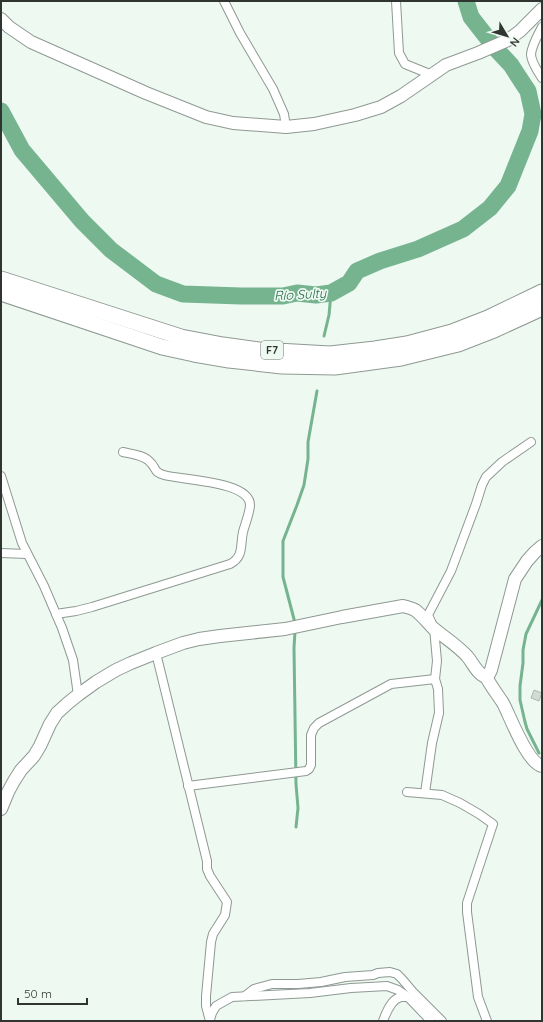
<svg xmlns="http://www.w3.org/2000/svg" width="543" height="1022" font-family="Quicksand,sans-serif">
	<style>
		.lines { fill: none; stroke-linecap: round; stroke-linejoin: round }
		.stream { stroke: #76b490; stroke-width: 3 }
		.river { stroke: #76b490; stroke-width: 17 }
		.building { fill: #d0dbd4; stroke: #aeb9b2 }
		.street-casing { stroke: #8f9993; stroke-width: 10 }
		.secondary-casing { stroke: #8f9993; stroke-width: 14 }
		.highway-casing { stroke: #8f9993; stroke-width: 17 }
		.street { stroke: #fff; stroke-width: 8 }
		.secondary { stroke: #fff; stroke-width: 12 }
		.highway { stroke: #fff; stroke-width: 15 }
		.labels { text-anchor: middle; dominant-baseline: central; stroke-width: 3.5; stroke-linejoin: round; paint-order: stroke }
		.shield { fill: #eef9f2; stroke: #6a706c; stroke-width: 1 }
		.shield-label { font-size: 11px; font-weight: bold; fill: #313532 }
		.water-label { font-size: 13px; font-style: italic; fill: #206744; stroke: #eef9f2 }
	</style>
	<rect width="100%" height="100%" fill="#eef9f2"/>
	<g class="lines">
		<g class="stream">
			<path d="M529,101l13,17"/>
			<path d="M324,336l5,-21 2,-22"/>
			<path d="M295,623l-12,-46v-36l14,-36 7,-20 4,-26v-17l9,-51"/>
			<path d="M295,631l-1,17 2,136 2,24 -2,19"/>
			<path d="M539,753l-12,-24 -2,-7 -5,-22v-14l3,-23v-13l3,-16 16,-34"/>
		</g>
		<path class="river" d="M1,111l21,39 60,71 29,29 45,34 27,10 58,2h42l14,-3 19,2 15,-2 18,-10 8,-12 23,-10 38,-12 45,-20 27,-21 18,-22 22,-55 3,-17 -5,-23 -6,-9 -11,-17 -15,-16 -25,-32 -5,-16"/>
	</g>
	<path class="building" d="M534,690l8,3 -3,8 -8,-3z"/>
	<g class="lines">
		<defs>
			<g id="street">
				<path d="M224,1l16,32 33,56 11,25 2,13"/>
				<path d="M396,1l3,52 6,11 27,11"/>
				<path d="M542,27c-4,8 -10,18 -11,27 0,7 7,18 11,24"/>
				<path d="M1,476l21,67 22,43 18,42 11,32 5,35"/>
				<path d="M1,553l26,1"/>
				<path d="M56,614l20,-3 16,-4 138,-43c14,-7 10,-19 13,-32 2,-8 7,-20 7,-27 0,-24 -69,-25 -86,-30 -11,-3 -7,-7 -15,-14 -6,-6 -17,-7 -26,-9"/>
				<path d="M156,653l51,208v8l3,7 17,26 -2,13 -12,19 -2,8 -5,54v10l4,15"/>
				<path d="M188,786l118,-15 3,-2 2,-4v-30l3,-7 5,-5 72,-39 44,-5"/>
				<path d="M407,792l35,3 18,8 19,11 14,10 -26,79v9l11,85 9,24"/>
				<path d="M425,793l7,-50 7,-30 -1,-24 -3,-10 2,-18 -3,-33 -6,-13 23,-44 25,-67 6,-19 4,-8 16,-15 29,-20"/>
				<path d="M245,996l9,-7 18,-5h26l23,-2 24,-5 28,-2 5,-2 12,-1 7,2 5,5 11,13 29,29"/>
				<path d="M210,1020l2,-7 4,-7 16,-9 78,-4 41,-5 36,-2 11,4 10,7 23,24"/>
				<path d="M383,1021c3,-8 8,-22 18,-24 1,0 5,0 7,0"/>
			</g>
			<g id="secondary">
				<path d="M1,19l8,8 22,15 115,51 60,24 27,6 53,4 28,-3 41,-9 26,-8 20,-11 45,-31 32,-12 30,-13 12,-9 22,-22"/>
				<path d="M486,677l3,-3 2,-4 24,-91 12,-18 8,-9 7,-6"/>
				<path d="M1,809l7,-17 6,-11 7,-11 13,-14 6,-10 10,-22 7,-11 11,-10 10,-8 18,-13 20,-12 15,-7 25,-10 27,-10 16,-4 21,-3 65,-7 57,-12 61,-11c4,1 8,2 12,4 7,5 12,12 18,18 11,9 24,17 34,28 6,7 10,18 19,21 5,9 11,17 17,26 7,13 24,60 39,63"/>
			</g>
			<g id="highway">
				<path d="M1,279l180,58 42,8 36,5 71,4 45,-5 32,-5 45,-12 36,-14 54,-26"/>
				<path d="M1,293l161,54 32,7 35,6 53,6 53,1 66,-9 57,-14 36,-14 48,-22"/>
			</g>
		</defs>
		<use href="#street" class="street-casing"/>
		<use href="#secondary" class="secondary-casing"/>
		<use href="#highway" class="highway-casing"/>
		<use href="#street" class="street"/>
		<use href="#secondary" class="secondary"/>
		<use href="#highway" class="highway"/>
	</g>
	<g class="labels">
		<rect class="shield" x="261" y="341" width="22" height="18" rx="3"/>
		<g class="shield-label">
			<text x="272" y="350">F7</text>
		</g>
		<g class="water-label">
			<text transform="translate(300 294) rotate(-3)">Río Sulty</text>
		</g>
	</g>
	<rect width="543" height="1022" fill="none" stroke="#313532" stroke-width="4"/>
	<g transform="translate(507 36) rotate(128)" stroke="#eef9f2" stroke-width="3" paint-order="stroke">
	<path d="M0-3L7 15L0 10L-7 15Z" fill="#313532"/>
	<text y="-6" font-size="11" font-weight="bold" text-anchor="middle" fill="#313532">N</text>
	</g>
	<path d="M18 998v6h69v-6" fill="none" stroke="#313532" stroke-width="2"/>
	<text x="24" y="998" font-size="12" fill="#313532" stroke="#eef9f2" stroke-width="3" paint-order="stroke">50 m</text>
</svg>
